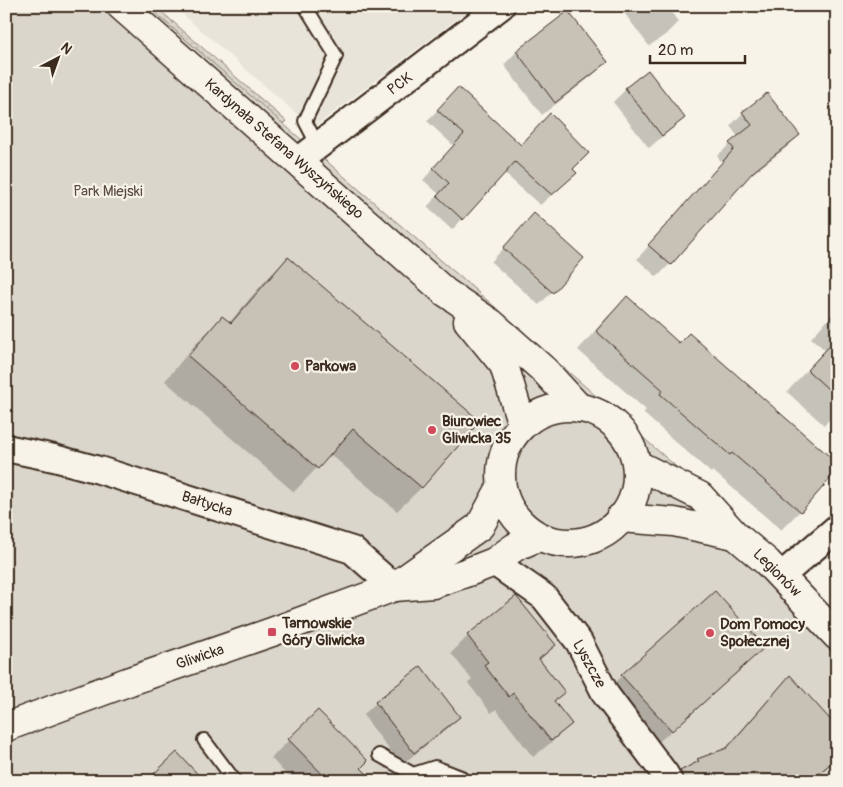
<svg xmlns="http://www.w3.org/2000/svg" width="843" height="787" font-family="Pangolin,sans-serif">
	<style>
		.built { fill: #e9e4d9 }
		.grass { fill: url(#grass-dots); stroke: #8b8074 }
		.green { fill: #dbd6cb; stroke: #8b8074 }
		.shadow { fill: #0003 }
		.building { fill: #c8c1b6; stroke: #3b2a1e }
		.lines { fill: none; stroke-linecap: round; stroke-linejoin: round }
		.lane-casing { stroke: #3b2a1e; stroke-width: 16 }
		.street-casing { stroke: #3b2a1e; stroke-width: 30 }
		.secondary-casing { stroke: #3b2a1e; stroke-width: 31 }
		.lane { stroke: #f7f3e8; stroke-width: 12 }
		.street { stroke: #f7f3e8; stroke-width: 26 }
		.secondary { stroke: #f7f3e8; stroke-width: 28 }
		.poi-dot { fill: #d1495b; stroke: #f7f3e8; stroke-width: 2 }
		.labels { text-anchor: middle; dominant-baseline: central; stroke-width: 4.5; stroke-linejoin: round; paint-order: stroke }
		.street-label { font-size: 15px; fill: #3b2a1e; stroke: #f7f3e8 }
		.park-label { font-size: 15px; fill: #5b4c41; stroke: #f7f3e8 }
		.poi-label { font-size: 15px; font-weight: bold; fill: #3b2a1e; stroke: #f7f3e8; text-anchor: start }
	</style>
	<defs>
		<pattern id="grass-dots" width="8" height="8" patternUnits="userSpaceOnUse" patternTransform="scale(1.25)"><rect width="8" height="8" fill="#dbd6cb"/><path d="M2 2h.1M6 6h.1" fill="none" stroke="#bdb8ae" stroke-width="1.8" stroke-linecap="round"/></pattern>
	</defs>
	<rect width="100%" height="100%" fill="#f7f3e8"/>
	<filter id="ink" filterUnits="userSpaceOnUse"><feTurbulence type="fractalNoise" baseFrequency=".02" numOctaves="2"/><feDisplacementMap in="SourceGraphic" scale="10" xChannelSelector="R" yChannelSelector="G"/><feConvolveMatrix kernelMatrix="1 2 1 2 8 2 1 2 1" color-interpolation-filters="sRGB"/></filter>
	<g filter="url(#ink)">
		<path class="built" d="M173,6h301l-161,122z"/>
		<path class="grass" d="M147,6h8l131,115 -4,4z"/>
		<path class="green" d="M6,6h141l356,308 289,255 45,48v164h-831z"/>
		<g class="shadow">
			<path d="M619,6h50l-1,1 10,15 -13,13 -16,11z"/>
			<path d="M568,12l38,50 -13,13 -51,40 -38,-50 12,-13z"/>
			<path d="M626,89l57,29 -13,12 -21,18 -36,-46z"/>
			<path d="M767,94l32,41 -13,13 -43,33 -73,83 -13,13 -20,-18 85,-96 -5,-7 21,-19 -8,-11 13,-13z"/>
			<path d="M447,100l74,46 43,38 -24,21 -36,-32 -52,57 -25,-23 12,-13 -16,-14 31,-34 -27,-25z"/>
			<path d="M522,228l30,64 -13,13 -48,-43z"/>
			<path d="M288,258l191,163 -58,67 -24,23 -67,-57 -36,38 -129,-111 33,-40 24,-23 7,5 35,-41z"/>
			<path d="M627,298l52,47 158,124 -37,42 -19,19 -68,-59 -2,2 -68,-60 3,-3 -68,-60 30,-34z"/>
			<path d="M837,309v103l-13,13 -37,-33 38,-42 -14,-12z"/>
			<path d="M468,636l86,9 -15,16 25,31 -11,10 17,22 -17,17 -20,16 -37,-48 -5,4 -23,-30 4,-3 -21,-27z"/>
			<path d="M745,666l-93,82 -48,-54 18,-18z"/>
			<path d="M773,694l56,26 8,-6v45l-26,22h-137l12,-12 6,-3 6,-6 26,-10z"/>
			<path d="M376,703l83,14 -13,13 -45,35 -38,-50z"/>
			<path d="M289,740l71,28 12,13h-80l-21,-23z"/>
		</g>
		<g class="building">
			<path d="M568,11l40,51 -53,41 -39,-52z"/>
			<path d="M648,70l37,48 -23,18 -37,-48z"/>
			<path d="M458,87l63,58 29,-32 39,40 -16,16 4,4 -25,22 -37,-33 -52,58 -26,-24 12,-13 -16,-15 31,-34 -27,-24z"/>
			<path d="M767,93l33,42 -47,37 -82,93 -23,-20 86,-96 -5,-6 23,-18 -10,-13z"/>
			<path d="M534,213l50,45 -31,35 -50,-45z"/>
			<path d="M288,257l192,164 -58,67 -69,-59 -35,40 -130,-113 34,-40 9,7z"/>
			<path d="M627,296l52,47 10,-10 148,130v8l-36,41 -69,-59 -2,2 -70,-61 3,-4 -67,-59z"/>
			<path d="M837,338v59l-30,-27z"/>
			<path d="M715,591l50,56 -93,84 -51,-56z"/>
			<path d="M516,596l40,49 -17,14 26,33 -11,9 18,23 -21,17 -38,-48 -4,4 -25,-32 4,-3 -21,-27z"/>
			<path d="M421,666l39,51 -46,36 -39,-51z"/>
			<path d="M790,675l47,52v31l-27,23h-126l-4,-10 19,-10 -2,-2 30,-11z"/>
			<path d="M318,710l50,51 -7,7 13,13h-45l-41,-42z"/>
			<path d="M177,752l27,29h-58z"/>
		</g>
		<g class="lines">
			<defs>
				<g id="lane">
					<path d="M305,6l31,50 -31,65 13,25"/>
					<path d="M204,740l31,41"/>
					<path d="M379,755l34,19 22,-7 26,10 2,4"/>
				</g>
				<g id="street">
					<path d="M298,161l203,-155"/>
					<path d="M6,448l48,10 45,12 253,80 42,37"/>
					<path d="M494,562l50,35 35,45 27,53 59,79 4,7"/>
					<path d="M781,576l56,-48"/>
				</g>
				<g id="secondary">
					<path d="M121,6l324,286 46,31 54,48 34,37"/>
					<path d="M468,321l36,44 18,60"/>
					<circle cx="569" cy="475" r="68"/>
					<path d="M638,465l62,31 35,39 32,27 70,74"/>
					<path d="M620,518l54,4 61,13"/>
					<path d="M394,587l39,-3 38,-13 23,-9 21,-15 23,-10"/>
					<path d="M6,727l124,-46 142,-49 122,-45 86,-61 20,-37"/>
				</g>
			</defs>
			<use href="#lane" class="lane-casing"/>
			<use href="#street" class="street-casing"/>
			<use href="#secondary" class="secondary-casing"/>
			<use href="#lane" class="lane"/>
			<use href="#street" class="street"/>
			<use href="#secondary" class="secondary"/>
		</g>
	</g>
	<g class="poi-dot">
		<circle cx="295" cy="366" r="5"/>
		<circle cx="432" cy="430" r="5"/>
		<rect x="267" y="627" width="10" height="10" rx="2.5"/>
		<circle cx="710" cy="633" r="5"/>
	</g>
	<g class="labels">
		<g class="street-label">
			<text transform="translate(400 84) rotate(-37)">PCK</text>
			<text transform="translate(284 149) rotate(41)">Kardynała Stefana Wyszyńskiego</text>
			<text transform="translate(207 504) rotate(18)">Bałtycka</text>
			<text transform="translate(777 573) rotate(45)">Legionów</text>
			<text transform="translate(200 657) rotate(-19)">Gliwicka</text>
			<text transform="translate(589 664) rotate(61)">Lyszcze</text>
		</g>
		<g class="park-label">
			<text x="108" y="191">Park Miejski</text>
		</g>
		<g class="poi-label">
			<text x="305" y="366">Parkowa</text>
			<text x="442" y="421">Biurowiec<tspan x="442" dy="17">Gliwicka 35</tspan></text>
			<text x="282" y="623">Tarnowskie<tspan x="282" dy="17">Góry Gliwicka</tspan></text>
			<text x="720" y="624">Dom Pomocy<tspan x="720" dy="17">Społecznej</tspan></text>
		</g>
	</g>
	<rect width="843" height="787" fill="none" stroke="#f7f3e8" stroke-width="25"/>
	<rect x="12" y="12" width="818" height="762" fill="none" stroke="#3b2a1e" stroke-width="2" filter="url(#ink)"/>
	<g transform="translate(58 58) rotate(41)" stroke="#f7f3e8" stroke-width="4" paint-order="stroke">
	<path d="M0-4L9 19L0 12L-9 19Z" fill="#3b2a1e"/>
	<text y="-8" font-size="14" font-weight="bold" text-anchor="middle" fill="#3b2a1e">N</text>
	</g>
	<path d="M650 55v8h95v-8" fill="none" stroke="#3b2a1e" stroke-width="2.5"/>
	<text x="658" y="55" font-size="15" fill="#3b2a1e" stroke="#f7f3e8" stroke-width="4" paint-order="stroke">20 m</text>
</svg>
